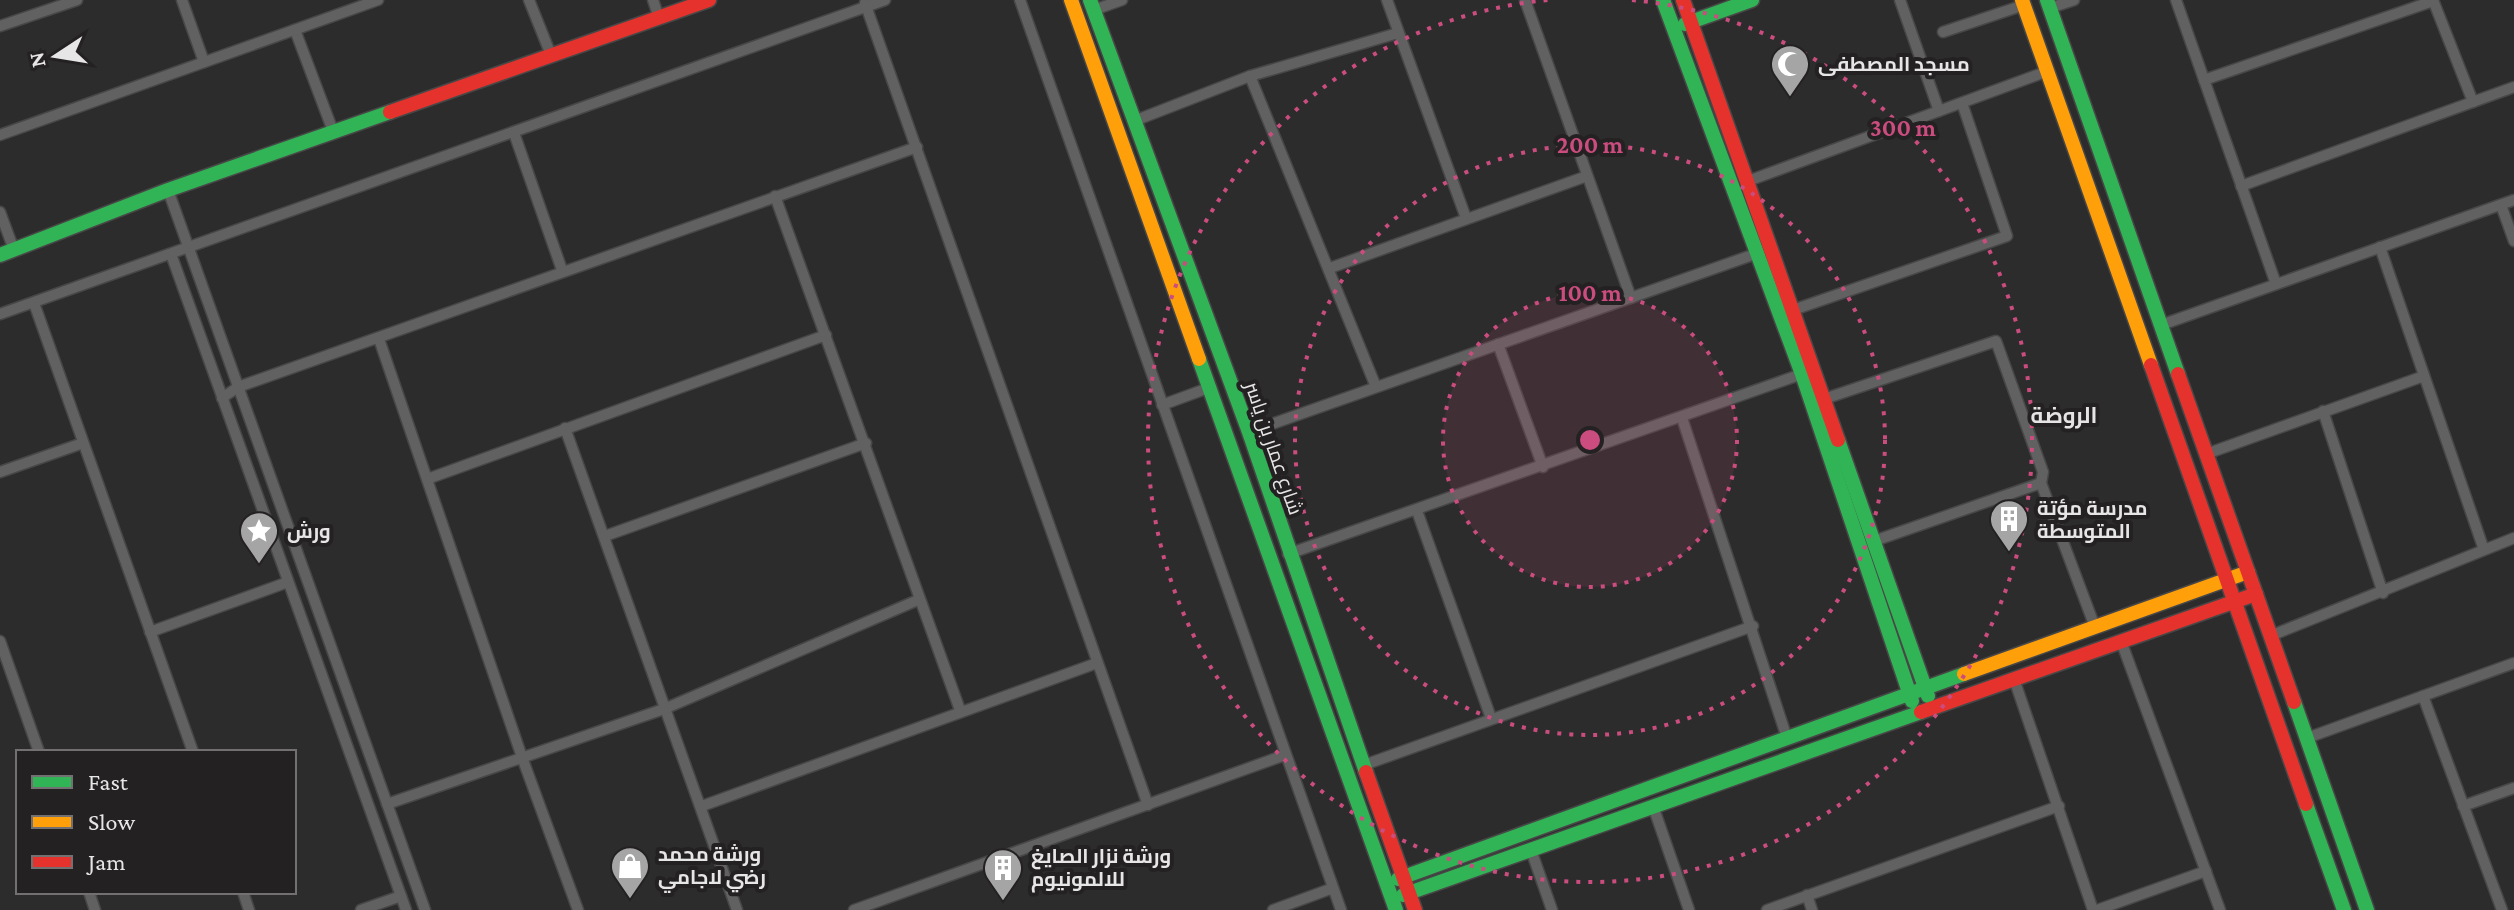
<svg xmlns="http://www.w3.org/2000/svg" width="2514" height="910" font-family="'Crimson Pro',Cairo,serif">
	<style>
		.lines { fill: none; stroke-linecap: round; stroke-linejoin: round }
		.street-casing { stroke: #484747; stroke-width: 13 }
		.fast-casing { stroke: #484747; stroke-width: 17 }
		.slow-casing { stroke: #484747; stroke-width: 17 }
		.jam-casing { stroke: #484747; stroke-width: 17 }
		.street { stroke: #626161; stroke-width: 10 }
		.fast { stroke: #30b455; stroke-width: 14 }
		.slow { stroke: #ff9f0a; stroke-width: 14 }
		.jam { stroke: #e5322d; stroke-width: 14 }
		.ring { fill: none; stroke: #cb4c7e; stroke-width: 4; stroke-dasharray: 4 8 }
		.labels { text-anchor: middle; dominant-baseline: central; stroke-width: 8; stroke-linejoin: round; paint-order: stroke }
		.poi-label { font-size: 20px; font-weight: bold; fill: #e7e6e6; stroke: #242122; text-anchor: start }
		.street-label { font-size: 20px; fill: #e7e6e6; stroke: #242122 }
		.neighbourhood-label { font-size: 22px; font-weight: bold; fill: #e6e3e4; stroke: #242122 }
		.centre { fill: #cb4c7e; stroke: #242122; stroke-width: 4 }
		.ring-label { font-size: 24px; text-anchor: middle; font-weight: bold; fill: #cb4c7e; stroke: #242122; stroke-width: 8; stroke-linejoin: round; paint-order: stroke }
	</style>
	<rect width="100%" height="100%" fill="#2d2c2c"/>
	<g class="lines">
		<defs>
			<g id="street">
				<path d="M182,0l22,62"/>
				<path d="M529,0l22,55"/>
				<path d="M653,0l6,18"/>
				<path d="M1020,0l321,910"/>
				<path d="M1387,0l79,218"/>
				<path d="M1525,0l106,298"/>
				<path d="M1900,0l39,111"/>
				<path d="M2176,0l100,284"/>
				<path d="M2433,0l40,102"/>
				<path d="M865,3l283,802"/>
				<path d="M2050,8l24,-8"/>
				<path d="M1094,10l28,-10"/>
				<path d="M0,26l77,-26"/>
				<path d="M295,30l38,101"/>
				<path d="M1943,32l81,-27"/>
				<path d="M1250,76l126,311"/>
				<path d="M2204,80l229,-79"/>
				<path d="M1134,121l116,-45 148,-43"/>
				<path d="M514,133l48,137"/>
				<path d="M0,135l378,-135"/>
				<path d="M1748,181l300,-110"/>
				<path d="M2241,186l273,-99"/>
				<path d="M168,190l257,720"/>
				<path d="M775,196l185,514"/>
				<path d="M2501,205l13,36"/>
				<path d="M0,212l14,38"/>
				<path d="M2380,247l103,300"/>
				<path d="M171,254l235,656"/>
				<path d="M1330,268l257,-92"/>
				<path d="M34,303l159,449"/>
				<path d="M1793,310l214,-74 -45,-133"/>
				<path d="M0,314l885,-314"/>
				<path d="M2161,325l353,-125"/>
				<path d="M379,339l144,421 55,150"/>
				<path d="M1498,344l45,123"/>
				<path d="M222,398l16,-11 679,-240"/>
				<path d="M1824,399l172,-58 47,131 -2,11"/>
				<path d="M1162,405l49,-18"/>
				<path d="M2323,411l60,182"/>
				<path d="M1682,418l105,320"/>
				<path d="M565,428l172,482"/>
				<path d="M1249,432l509,-179"/>
				<path d="M2206,454l218,-78"/>
				<path d="M0,472l83,-29"/>
				<path d="M430,478l396,-143"/>
				<path d="M1417,511l74,207"/>
				<path d="M605,536l261,-93"/>
				<path d="M1874,541l167,-58 54,144"/>
				<path d="M1288,554l514,-180"/>
				<path d="M150,632l138,-50"/>
				<path d="M2270,636l244,-98"/>
				<path d="M0,641l39,111"/>
				<path d="M2121,641l99,269"/>
				<path d="M2014,679l79,231"/>
				<path d="M2423,696l79,214"/>
				<path d="M2307,738l207,-75"/>
				<path d="M1364,765l389,-139"/>
				<path d="M387,804l277,-95 254,-109"/>
				<path d="M702,806l395,-143"/>
				<path d="M1653,806l36,104"/>
				<path d="M2463,806l51,-18"/>
				<path d="M1531,850l21,60"/>
				<path d="M89,892l6,18"/>
				<path d="M243,892l6,18"/>
				<path d="M1807,895l5,15"/>
				<path d="M361,910l40,-14"/>
				<path d="M854,910l431,-155"/>
				<path d="M1273,910l60,-22"/>
				<path d="M1767,910l292,-104"/>
				<path d="M2097,910l109,-39"/>
			</g>
			<g id="fast">
				<path d="M1090,0l159,432 117,340"/>
				<path d="M1663,0l139,374 110,327"/>
				<path d="M2047,0l131,374"/>
				<path d="M1685,24l67,-24"/>
				<path d="M0,255l168,-65 222,-78"/>
				<path d="M1199,359l197,551"/>
				<path d="M1838,440l90,256"/>
				<path d="M2294,702l73,208"/>
				<path d="M2306,804l38,106"/>
				<path d="M1398,879l566,-205"/>
				<path d="M1403,895l518,-183"/>
			</g>
			<g id="slow">
				<path d="M1071,0l128,359"/>
				<path d="M2022,0l129,365"/>
				<path d="M1964,674l284,-102"/>
			</g>
			<g id="jam">
				<path d="M1683,0l155,440"/>
				<path d="M390,112l319,-112"/>
				<path d="M2151,365l155,439"/>
				<path d="M2178,374l116,328"/>
				<path d="M1921,712l335,-118"/>
				<path d="M1366,772l49,138"/>
			</g>
		</defs>
		<use href="#street" class="street-casing"/>
		<use href="#fast" class="fast-casing"/>
		<use href="#slow" class="slow-casing"/>
		<use href="#jam" class="jam-casing"/>
		<use href="#street" class="street"/>
		<use href="#fast" class="fast"/>
		<use href="#slow" class="slow"/>
		<use href="#jam" class="jam"/>
	</g>
	<circle cx="1590" cy="440" r="147" fill="#cb4c7e" fill-opacity=".12"/>
	<g class="ring">
		<circle cx="1590" cy="440" r="147"/>
		<circle cx="1590" cy="440" r="295"/>
		<path d="M1632 0A442 442 0 1 1 1548 0"/>
	</g>
	<defs>
		<symbol id="mosque-pin" viewBox="-11 -11 22 30"><path d="M0 17L-7.5 6A9.5 9.5 0 1 1 7.5 6Z" fill="#a6a5a5" stroke="#242122"/><path d="M3.5-4.9A6 6 0 1 0 3.5 4.9A5 5 0 1 1 3.5-4.9Z" fill="#fff"/></symbol>
		<symbol id="building-pin" viewBox="-11 -11 22 30"><path d="M0 17L-7.5 6A9.5 9.5 0 1 1 7.5 6Z" fill="#a6a5a5" stroke="#242122"/><path d="M-4-6H4V6H1V3H-1V6H-4ZM-2.5-4.3h1.7v1.8h-1.7ZM.8-4.3h1.7v1.8H.8ZM-2.5-1h1.7V.8h-1.7ZM.8-1h1.7V.8H.8Z" fill="#fff"/></symbol>
		<symbol id="sight-pin" viewBox="-11 -11 22 30"><path d="M0 17L-7.5 6A9.5 9.5 0 1 1 7.5 6Z" fill="#a6a5a5" stroke="#242122"/><path d="M0-6L1.8-2.2L6-1.7L2.9 1.2L3.7 5.4L0 3.3L-3.7 5.4L-2.9 1.2L-6-1.7L-1.8-2.2Z" fill="#fff"/></symbol>
		<symbol id="shop-pin" viewBox="-11 -11 22 30"><path d="M0 17L-7.5 6A9.5 9.5 0 1 1 7.5 6Z" fill="#a6a5a5" stroke="#242122"/><path d="M-5-2.5h2.3a2.7 3.5 0 0 1 5.4 0H5L5.5 6h-11ZM-1.5-2.5h3a1.5 2.3 0 0 0-3 0Z" fill="#fff"/></symbol>
	</defs>
	<g fill-rule="evenodd">
		<use href="#mosque-pin" x="1768" y="42" width="44" height="60"/>
		<use href="#building-pin" x="1987" y="497" width="44" height="60"/>
		<use href="#sight-pin" x="237" y="509" width="44" height="60"/>
		<use href="#shop-pin" x="608" y="844" width="44" height="60"/>
		<use href="#building-pin" x="981" y="846" width="44" height="60"/>
	</g>
	<g class="labels">
		<g class="poi-label">
			<text x="1818" y="64">مسجد المصطفى</text>
			<text x="2037" y="508">مدرسة مؤتة<tspan x="2037" dy="23">المتوسطة</tspan></text>
			<text x="287" y="531">ورش</text>
			<text x="658" y="854">ورشة محمد<tspan x="658" dy="23">رضي لاجامي</tspan></text>
			<text x="1031" y="856">ورشة نزار الصايغ<tspan x="1031" dy="23">للالمونيوم</tspan></text>
		</g>
		<g class="street-label">
			<text transform="translate(1274 448) rotate(71)">شارع عمار بن ياسر</text>
		</g>
		<g class="neighbourhood-label">
			<text x="2064" y="415">الروضة</text>
		</g>
	</g>
	<circle cx="1590" cy="440" r="12" class="centre"/>
	<g class="ring-label">
		<text x="1903" y="136">300 m</text>
		<text x="1590" y="153">200 m</text>
		<text x="1590" y="301">100 m</text>
	</g>
	<rect x="16" y="750" width="280" height="144" fill="#242122" stroke="#727070" stroke-width="2"/>
	<rect x="32" y="776" width="40" height="12" fill="#30b455" stroke="#727070" stroke-width="2"/>
	<text x="88" y="790" font-size="24" fill="#e7e6e6">Fast</text>
	<rect x="32" y="816" width="40" height="12" fill="#ff9f0a" stroke="#727070" stroke-width="2"/>
	<text x="88" y="830" font-size="24" fill="#e7e6e6">Slow</text>
	<rect x="32" y="856" width="40" height="12" fill="#e5322d" stroke="#727070" stroke-width="2"/>
	<text x="88" y="870" font-size="24" fill="#e7e6e6">Jam</text>
	<g transform="translate(56 56) rotate(258)" stroke="#242122" stroke-width="6" paint-order="stroke">
	<path d="M0-6L14 30L0 20L-14 30Z" fill="#e7e6e6"/>
	<text y="-12" font-size="22" font-weight="bold" text-anchor="middle" fill="#e7e6e6">N</text>
	</g>
</svg>
